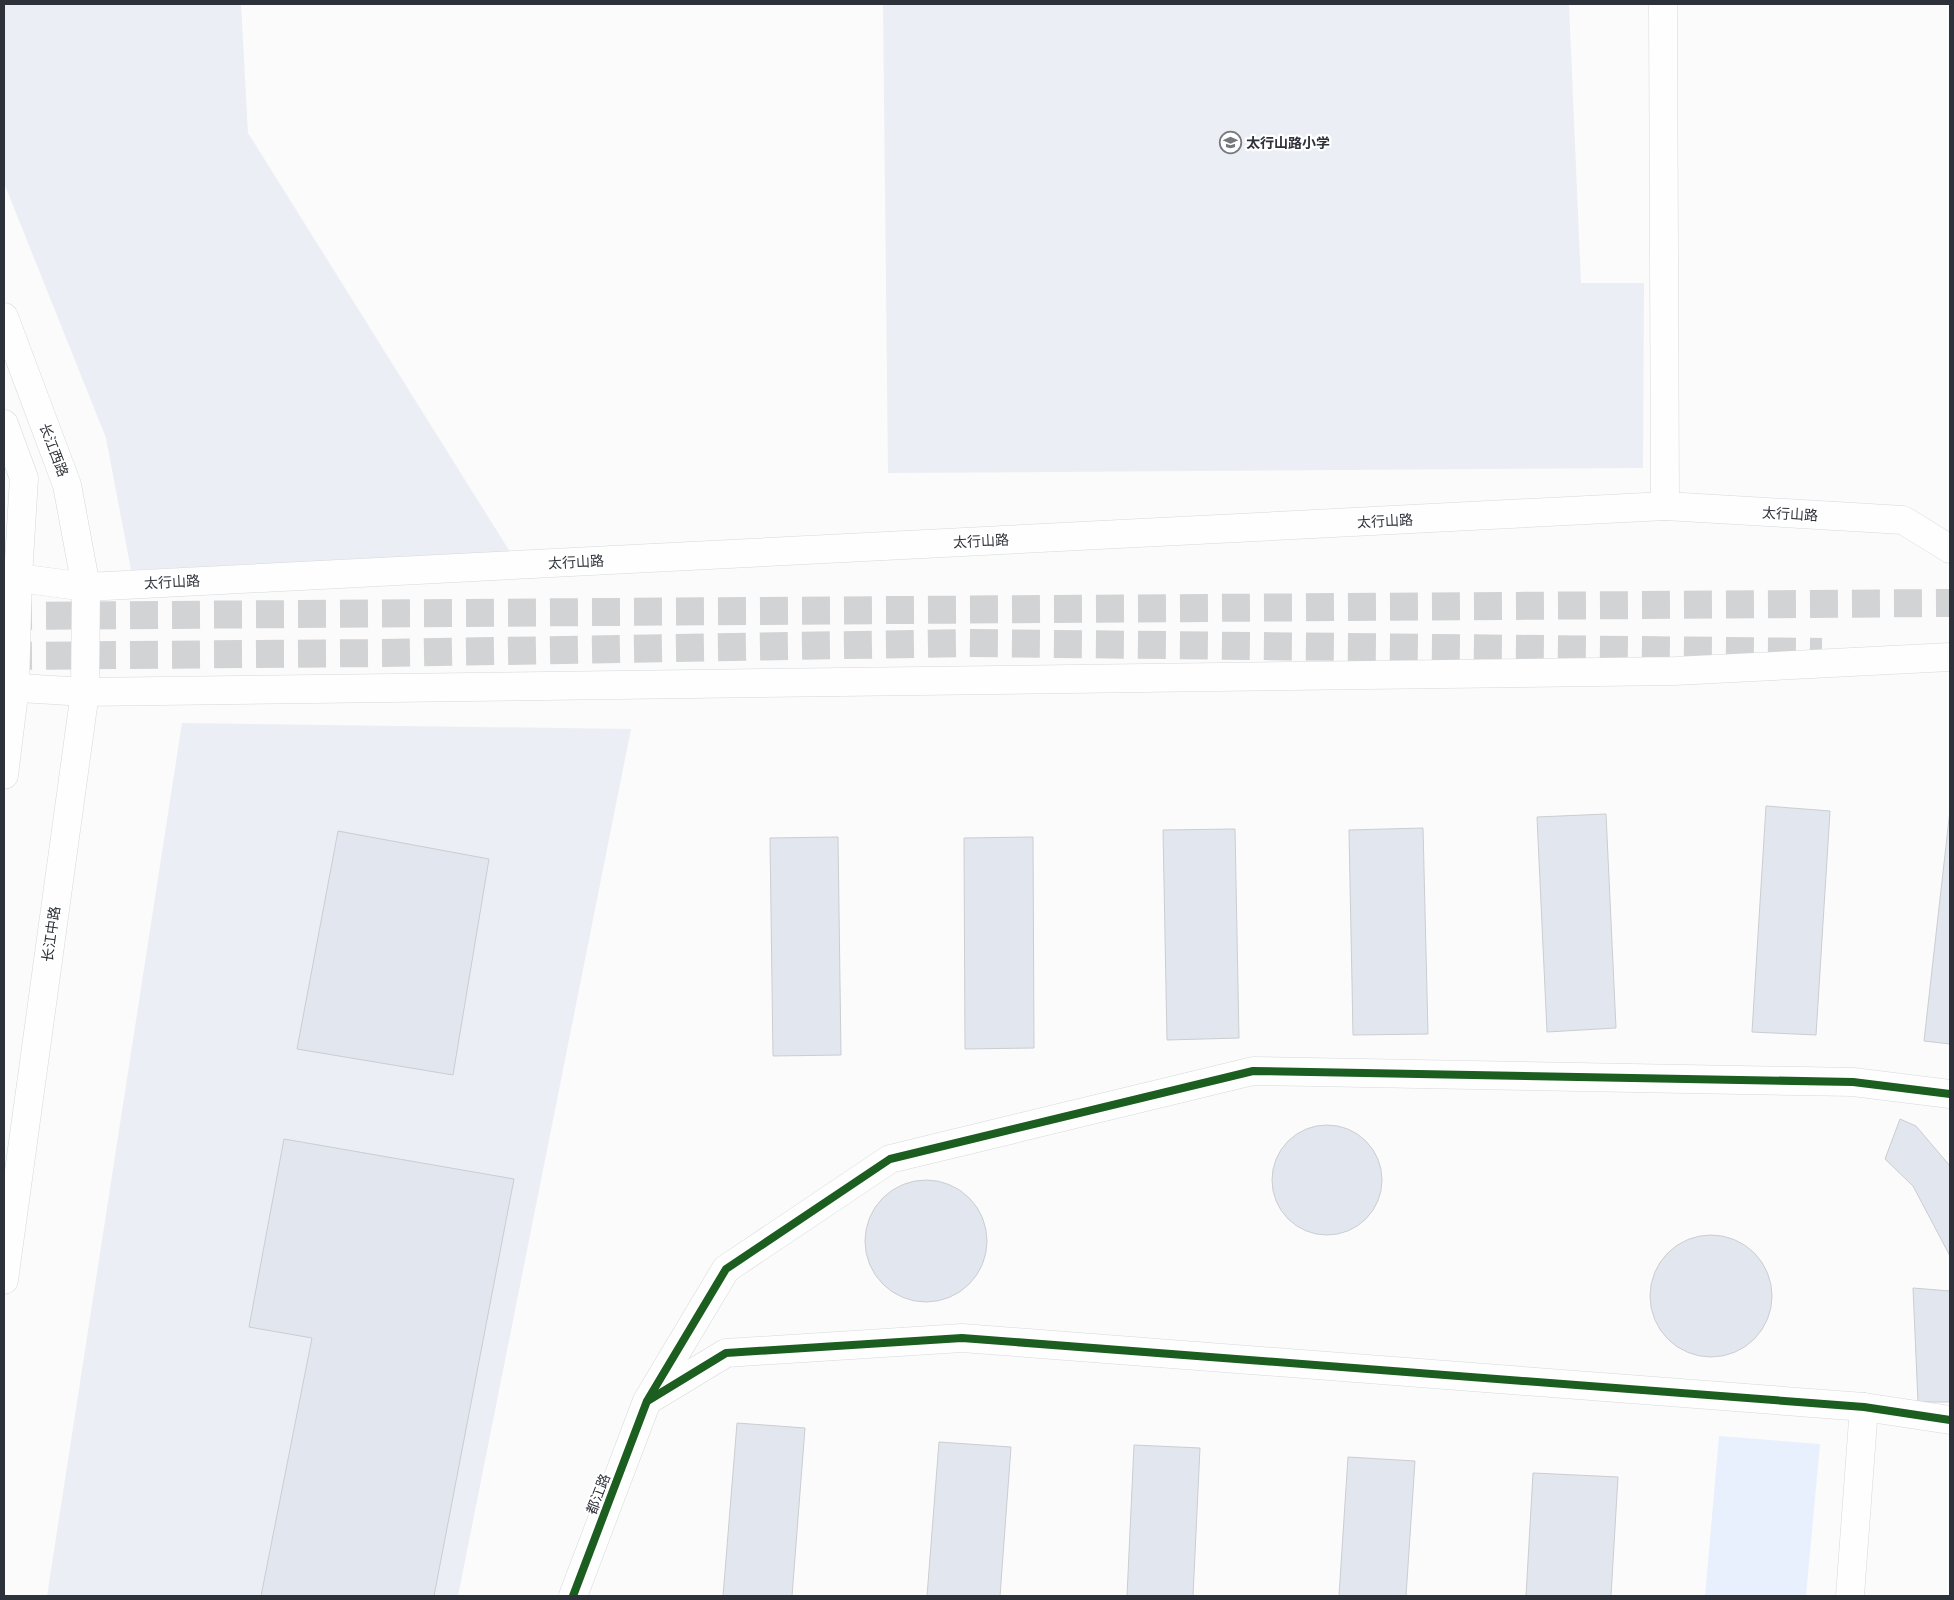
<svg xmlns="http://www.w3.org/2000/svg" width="1954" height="1600" font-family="'PT Sans Narrow','Noto Sans SC',sans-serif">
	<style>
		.built { fill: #ebeef4 }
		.green { fill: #e9f0fd }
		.building { fill: #e2e6ee; stroke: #cbcdd1 }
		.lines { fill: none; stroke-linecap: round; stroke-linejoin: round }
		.major-tunnel { stroke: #d2d3d4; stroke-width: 28; stroke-dasharray: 28 14; stroke-linecap: butt }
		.minor-casing { stroke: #d6d8db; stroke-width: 29 }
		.major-casing { stroke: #d6d8db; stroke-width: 29 }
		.minor { stroke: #fefefe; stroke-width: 28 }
		.major { stroke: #fefefe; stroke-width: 28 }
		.cycleway-casing { stroke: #fff; stroke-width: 11 }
		.cycleway { stroke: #1b5e20; stroke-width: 8 }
		.labels { text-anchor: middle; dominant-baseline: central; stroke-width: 4.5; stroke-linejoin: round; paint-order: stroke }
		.poi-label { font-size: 14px; font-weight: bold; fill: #2d3139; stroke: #fff; text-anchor: start }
		.street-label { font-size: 14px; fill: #2d3139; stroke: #fff }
	</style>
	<rect width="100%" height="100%" fill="#fbfbfb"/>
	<g class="built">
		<path d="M4,4h237l7,129 264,422 -381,15 -25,-132 -102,-255z"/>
		<path d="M883,4h686l12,279h63l-1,185 -755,5z"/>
		<path d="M182,723l449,6 -173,867h-411z"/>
	</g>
	<path class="green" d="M1719,1436l101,8 -14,152h-101z"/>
	<g class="building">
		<path d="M1766,806l64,5 -14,224 -64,-3z"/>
		<path d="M1950,810v234l-26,-3z"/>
		<path d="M1606,814l10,214 -69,4 -10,-215z"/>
		<path d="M1423,828l5,206 -75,1 -4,-205z"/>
		<path d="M1235,829l4,209 -72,2 -4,-210z"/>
		<path d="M338,831l151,28 -36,216 -156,-26z"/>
		<path d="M838,837l3,218 -68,1 -3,-218z"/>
		<path d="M1033,837l1,211 -69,1 -1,-211z"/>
		<path d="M1900,1119l16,7 34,40v90l-37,-70 -28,-27z"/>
		<circle cx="1327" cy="1180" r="55"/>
		<path d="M284,1139l230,40 -80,417h-173l51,-258 -63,-11z"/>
		<circle cx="926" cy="1241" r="61"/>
		<circle cx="1711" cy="1296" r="61"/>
		<path d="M1913,1288l37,3v111h-32z"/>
		<path d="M737,1423l68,5 -13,168h-69z"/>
		<path d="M939,1442l72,5 -11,149h-73z"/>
		<path d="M1134,1445l66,3 -7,148h-66z"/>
		<path d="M1348,1457l67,4 -9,135h-67z"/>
		<path d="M1533,1473l85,4 -7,119h-85z"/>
	</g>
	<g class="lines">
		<g class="major-tunnel">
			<path d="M4,616l1946,-13"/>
			<path d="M4,656l380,-3 584,-10 854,9"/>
		</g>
		<defs>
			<g id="minor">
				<path d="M1663,4l2,502"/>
				<path d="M650,1399l76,-46 236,-15 902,69 86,13"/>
				<path d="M573,1596l74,-195 79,-132 164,-110 363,-88 600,11 97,12"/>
				<path d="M1850,1596l14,-189"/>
			</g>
			<g id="major">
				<path d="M4,317l63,168 19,102 -1,105 -81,588"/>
				<path d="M4,424l20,54 -6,99 -3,109 -11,89"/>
				<path d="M4,576l82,11 1579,-81 238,14 47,29"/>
				<path d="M4,687l81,5 1590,-21 275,-14"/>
			</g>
		</defs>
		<use href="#minor" class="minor-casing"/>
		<use href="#major" class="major-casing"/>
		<use href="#minor" class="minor"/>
		<use href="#major" class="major"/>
		<defs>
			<g id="cycleway">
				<path d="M649,1400l77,-47 236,-15 902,69 86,13"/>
				<path d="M573,1596l74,-195 79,-132 164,-110 363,-88 600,11 97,12"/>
			</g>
		</defs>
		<use href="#cycleway" class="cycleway-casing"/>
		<use href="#cycleway" class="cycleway"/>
	</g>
	<defs>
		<symbol id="school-ring" viewBox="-11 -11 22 22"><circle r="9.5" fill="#fff" stroke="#75787d" stroke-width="1.5"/><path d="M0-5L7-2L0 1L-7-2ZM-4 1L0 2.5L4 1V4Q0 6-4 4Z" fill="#75787d"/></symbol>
	</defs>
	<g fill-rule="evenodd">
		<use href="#school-ring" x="1218" y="130" width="25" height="25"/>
	</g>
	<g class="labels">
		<g class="poi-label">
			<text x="1246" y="143">太行山路小学</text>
		</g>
		<g class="street-label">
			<text transform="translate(54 450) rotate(69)">长江西路</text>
			<text transform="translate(1790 514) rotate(3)">太行山路</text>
			<text transform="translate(1385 521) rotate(-3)">太行山路</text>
			<text transform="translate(981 541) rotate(-3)">太行山路</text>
			<text transform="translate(576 562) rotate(-3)">太行山路</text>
			<text transform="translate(172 582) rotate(-3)">太行山路</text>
			<text transform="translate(51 934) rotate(-82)">长江中路</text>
			<text transform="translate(598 1494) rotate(-69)">都江路</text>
		</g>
	</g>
	<rect width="1954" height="1600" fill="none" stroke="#2d3139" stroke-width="10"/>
</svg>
